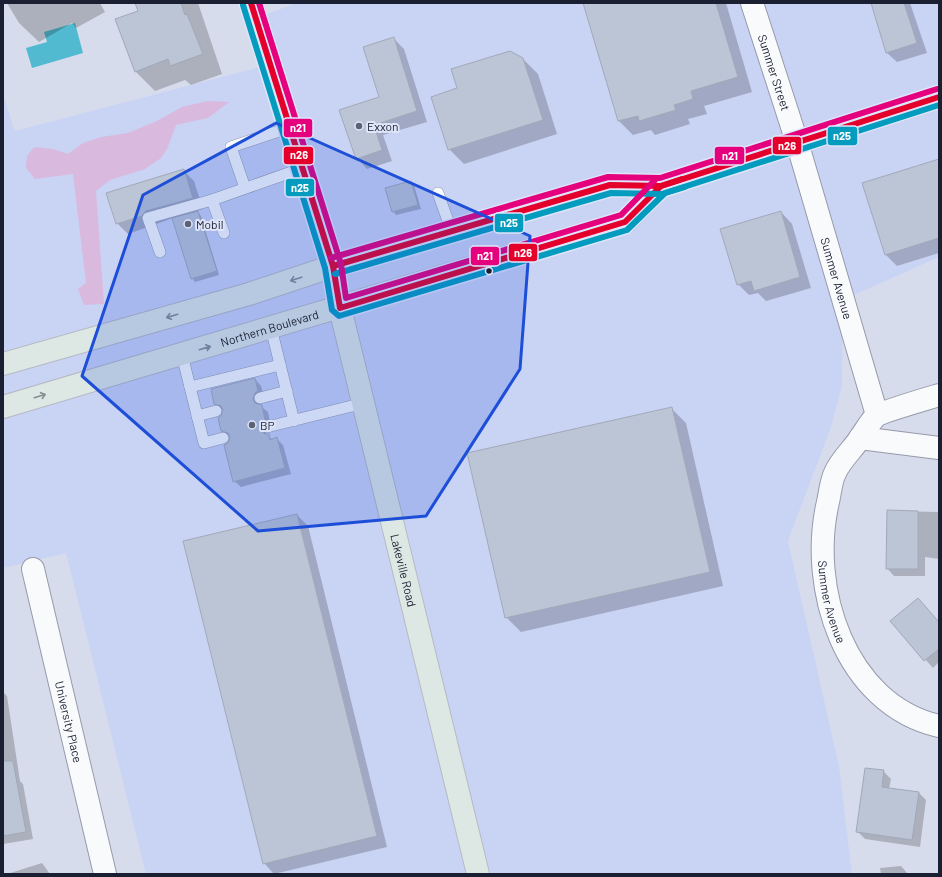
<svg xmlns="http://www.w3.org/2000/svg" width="942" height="877" font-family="Barlow,sans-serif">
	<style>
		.built { fill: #c9d3f4 }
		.green { fill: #dab9de }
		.water { fill: #52bad0 }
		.shadow { fill: #0003 }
		.building { fill: #bcc5d5; stroke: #a1a9b9 }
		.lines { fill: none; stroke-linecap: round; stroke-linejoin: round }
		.lane-casing { stroke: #969aaa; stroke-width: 12 }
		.street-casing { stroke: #969aaa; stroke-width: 24 }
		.primary-casing { stroke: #b6b9c4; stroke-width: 24 }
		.lane { stroke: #f9fafc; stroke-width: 11 }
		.street { stroke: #f9fafc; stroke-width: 22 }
		.primary { stroke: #dde8e4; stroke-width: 22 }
		.bus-1-casing { stroke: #dfe5fa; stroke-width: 9 }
		.bus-2-casing { stroke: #dfe5fa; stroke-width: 9 }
		.bus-3-casing { stroke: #dfe5fa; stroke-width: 9 }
		.bus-1 { stroke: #e4002b; stroke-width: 6 }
		.bus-2 { stroke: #039bbe; stroke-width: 6 }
		.bus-3 { stroke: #e5007d; stroke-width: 6 }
		.oneway { stroke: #858e93 }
		.marked { fill: #1d4ed8; fill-opacity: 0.2; stroke: #1d4ed8; stroke-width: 3; stroke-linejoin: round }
		.poi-dot { fill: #5c6173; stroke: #dfe5fa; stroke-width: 1.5 }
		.bus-dot { fill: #1a1f31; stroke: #dfe5fa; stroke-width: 1.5 }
		.labels { text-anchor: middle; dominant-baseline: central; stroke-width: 4; stroke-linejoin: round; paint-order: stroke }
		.street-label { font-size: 12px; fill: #1a1f31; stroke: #dfe5fa }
		.poi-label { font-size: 12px; fill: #1a1f31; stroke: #dfe5fa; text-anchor: start }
		.line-badge { stroke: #dfe5fa; stroke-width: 1.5 }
		.badge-label { font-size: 11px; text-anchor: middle; font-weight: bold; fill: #fff }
	</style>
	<rect width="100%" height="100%" fill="#d7dced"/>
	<path class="built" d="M296,3h643v254l-96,43 -1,86 -11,41 -43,114 51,225 13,108h-706l-80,-321 -63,15v-473l12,36 256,-67 -14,-46z"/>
	<path class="green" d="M208,101l21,1 -21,16 -32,7 -9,24 -6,9 -16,11 -35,11 -14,11 8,113 -20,1 -6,-16 8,-6 -13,-109 -38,5 -9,-11 1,-12 7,-9 19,2 15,5 15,-11 18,-6 27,-4 29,-12 25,-14z"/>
	<path class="water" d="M75,23l8,30 -51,15 -6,-20 21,-6 -3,-10z"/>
	<g class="shadow">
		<path d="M7,3h93l5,9 -29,16 -4,-5 -33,19 -20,-19z"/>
		<path d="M136,3h62l24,71 -31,11 -6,-5 -30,11 -20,-20 4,-60z"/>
		<path d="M584,3h142l26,89 -48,14 3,8 -19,5 2,5 -35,11 -4,-5 -18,5 -14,-14z"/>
		<path d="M872,3h38l17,50 -30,9 -10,-9z"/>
		<path d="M393,38l11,11 23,73 -44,13 9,26 -25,8 -10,-11 23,-61z"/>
		<path d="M523,59l15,15 19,60 -93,30 -15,-15 9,-60z"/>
		<path d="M939,160v93l-42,13 -11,-11z"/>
		<path d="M183,170l11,11 9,28 -6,2 4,5 18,59 -24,7 -3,-4 -19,-60 -45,16 -11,-11z"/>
		<path d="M411,182l3,3 7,24 -25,6 -3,-4z"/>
		<path d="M781,212l11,12 19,64 -45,13 -8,-8 -9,2 -11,-11z"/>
		<path d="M255,379l6,7 3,12 -3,2 -2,5 9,7 3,15 -5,4v4l7,5 4,-1 6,6 8,29 -50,13 -7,-6 -5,-38 2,-5 -9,-7 2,-20 -9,-7z"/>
		<path d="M671,408l15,15 37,163 -202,46 -15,-15z"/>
		<path d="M888,511l51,1v47l-14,-2v19h-31l-7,-8z"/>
		<path d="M297,515l11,11 79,321 -113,27 -10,-11z"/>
		<path d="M918,599l21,23v40l-6,6 -41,-46z"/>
		<path d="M3,692l4,4 13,85 3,3 10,55 -30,5z"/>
		<path d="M883,771l8,8 -2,10 30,4 7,7 -6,47 -55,-8 -8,-8z"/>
		<path d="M42,863l8,11h-43z"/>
		<path d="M901,866l7,8h-27l-1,-6z"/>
	</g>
	<g class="building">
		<path d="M135,3h46l4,12 2,-1 16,40 -33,12 -2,-7 -33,13 -20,-53 23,-8z"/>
		<path d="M583,3h133l22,74 -47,14 2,8 -19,6 2,5 -37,11 -1,-5 -20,5z"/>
		<path d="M871,3h33l13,40 -31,10z"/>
		<path d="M394,37l23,74 -43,14 8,25 -26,9 -17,-49 40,-13 -16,-50z"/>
		<path d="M510,51l13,7 20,62 -95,30 -17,-53 26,-9 -6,-19z"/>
		<path d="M939,159v79l-54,17 -23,-72z"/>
		<path d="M184,169l9,29 -47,13 -4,5 -26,8 -10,-31z"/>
		<path d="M411,181l7,24 -26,7 -7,-24z"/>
		<path d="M198,211l19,60 -26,8 -19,-61z"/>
		<path d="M781,211l19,66 -46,14 -3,-10 -14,4 -17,-56z"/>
		<path d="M255,378l3,13 -3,2 -2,6 2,4 7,2 3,15 -5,5v4l5,5h4l1,6 7,-3 8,31 -52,14 -9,-37 4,-2 2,-6 -2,-4 -7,-2 -3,-13 3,-2 2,-6 -2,-4 -7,-2 -3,-15z"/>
		<path d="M672,407l38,165 -205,46 -38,-165z"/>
		<path d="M887,510l31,1v58h-32z"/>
		<path d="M297,514l80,322 -114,28 -80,-323z"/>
		<path d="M918,598l21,24v27l-15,12 -34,-40z"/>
		<path d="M3,761h10l13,71 -23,4z"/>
		<path d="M865,768l19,2 -2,17 37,5 -7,48 -56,-8z"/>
	</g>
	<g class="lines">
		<defs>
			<g id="lane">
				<path d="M245,188l-14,-41 60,-20"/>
				<path d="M438,193l14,39"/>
				<path d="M212,200l91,-32"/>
				<path d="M160,252l-12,-34 64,-18 12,33"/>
				<path d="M271,328l23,93"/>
				<path d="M182,355l22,88 19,-5"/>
				<path d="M190,387l90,-22"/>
				<path d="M260,398l27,-7"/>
				<path d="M197,416l19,-5"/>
				<path d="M267,427l97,-24"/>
			</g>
			<g id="street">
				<path id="s1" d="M752,3l45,139 80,273"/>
				<path id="s2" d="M939,395c-10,3 -58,17 -63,21 -7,7 -12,17 -18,25 -7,10 -18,20 -23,32 -4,8 -5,20 -7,29 -20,85 16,202 111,224"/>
				<path d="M860,438l79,10"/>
				<path id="s3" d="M33,569l72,305"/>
			</g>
			<g id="primary">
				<path id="s4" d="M251,3l82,263 7,42 138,566"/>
				<path d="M3,364l246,-70 84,-28 277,-81 51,1 278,-89"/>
				<path id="s5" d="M3,407l622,-185 36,-36"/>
			</g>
		</defs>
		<use href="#lane" class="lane-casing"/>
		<use href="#street" class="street-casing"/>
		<use href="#primary" class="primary-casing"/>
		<use href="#lane" class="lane"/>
		<use href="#street" class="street"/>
		<use href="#primary" class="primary"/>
		<defs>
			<g id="bus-1">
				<path d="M251,3l82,263 7,42 285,-86 36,-36 278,-89"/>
				<path d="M333,266l277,-81 51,1 21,-7"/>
			</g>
			<g id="bus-2">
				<path d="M243,5l82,263 7,42 7,6 288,-86 38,-37 274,-88"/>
				<path d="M335,274l276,-81 51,1 23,-7"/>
			</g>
			<g id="bus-3">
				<path d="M259,3l82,261 5,34 275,-83 34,-35"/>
				<path d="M331,258l277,-81 52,1 277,-89"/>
			</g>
		</defs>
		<use href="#bus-1" class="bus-1-casing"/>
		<use href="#bus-2" class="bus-2-casing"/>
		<use href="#bus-3" class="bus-3-casing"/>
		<use href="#bus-1" class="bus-1"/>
		<use href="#bus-2" class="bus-2"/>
		<use href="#bus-3" class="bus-3"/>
	</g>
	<defs><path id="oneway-shaft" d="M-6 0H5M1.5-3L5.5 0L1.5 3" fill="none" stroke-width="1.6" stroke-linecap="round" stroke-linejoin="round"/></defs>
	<g class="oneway">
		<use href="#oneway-shaft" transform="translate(296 279) rotate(162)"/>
		<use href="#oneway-shaft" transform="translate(172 316) rotate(164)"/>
		<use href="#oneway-shaft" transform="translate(205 348) rotate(-16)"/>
		<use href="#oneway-shaft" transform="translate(40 396) rotate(-17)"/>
	</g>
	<path class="marked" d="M276,123l254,113 -10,133 -94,147 -168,15 -176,-155 61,-181z"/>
	<g class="poi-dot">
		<circle cx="359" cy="126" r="4"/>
		<circle cx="188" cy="224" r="4"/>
		<circle cx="252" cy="425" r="4"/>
	</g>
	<circle class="bus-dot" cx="489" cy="271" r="3.5"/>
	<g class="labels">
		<g class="street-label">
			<text stroke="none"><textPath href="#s1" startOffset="73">Summer Street</textPath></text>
			<text stroke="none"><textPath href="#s1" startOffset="288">Summer Avenue</textPath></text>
			<text stroke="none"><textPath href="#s5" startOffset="278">Northern Boulevard</textPath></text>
			<text stroke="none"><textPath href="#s4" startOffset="588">Lakeville Road</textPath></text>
			<text stroke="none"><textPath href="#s2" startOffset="268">Summer Avenue</textPath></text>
			<text stroke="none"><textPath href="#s3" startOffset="157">University Place</textPath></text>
		</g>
		<g class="poi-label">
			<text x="367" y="126">Exxon</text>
			<text x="196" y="224">Mobil</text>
			<text x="260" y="425">BP</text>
		</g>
	</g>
	<g class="line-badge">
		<rect x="283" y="118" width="30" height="20" rx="4" fill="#e5007d"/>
		<rect x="827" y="126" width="31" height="20" rx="4" fill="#039bbe"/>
		<rect x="772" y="136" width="30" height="19" rx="4" fill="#e4002b"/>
		<rect x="283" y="146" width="31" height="19" rx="4" fill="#e4002b"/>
		<rect x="714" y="146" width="31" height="19" rx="4" fill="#e5007d"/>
		<rect x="285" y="178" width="30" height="19" rx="4" fill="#039bbe"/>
		<rect x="494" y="213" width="30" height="20" rx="4" fill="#039bbe"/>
		<rect x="508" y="243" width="30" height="19" rx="4" fill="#e4002b"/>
		<rect x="470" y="246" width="30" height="20" rx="4" fill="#e5007d"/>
	</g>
	<g class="badge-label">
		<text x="298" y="132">n21</text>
		<text x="842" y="140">n25</text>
		<text x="787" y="150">n26</text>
		<text x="299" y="159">n26</text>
		<text x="730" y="160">n21</text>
		<text x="300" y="192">n25</text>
		<text x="509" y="227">n25</text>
		<text x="523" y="257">n26</text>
		<text x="485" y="260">n21</text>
	</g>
	<rect width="942" height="877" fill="none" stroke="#1a1f31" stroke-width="8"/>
</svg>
